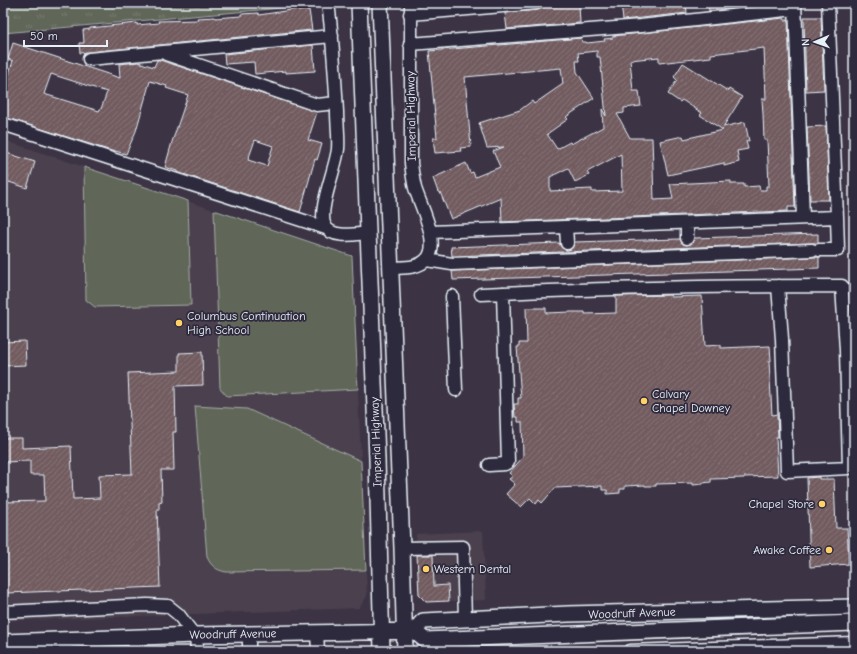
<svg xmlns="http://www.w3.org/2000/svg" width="857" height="654" viewBox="0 0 857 654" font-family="'Comic Neue',sans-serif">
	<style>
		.built { fill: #4c404d }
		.grass { fill: url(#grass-tufts); stroke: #a4aca8 }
		.pitch { fill: #616658; stroke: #a4aca8 }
		.building { fill: url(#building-hatch); stroke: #e8f1f8; fill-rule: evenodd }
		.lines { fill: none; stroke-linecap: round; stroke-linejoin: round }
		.minor-casing { stroke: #e8f1f8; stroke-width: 15 }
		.major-casing { stroke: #e8f1f8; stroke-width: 18 }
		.minor { stroke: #2f2a3d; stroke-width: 12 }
		.major { stroke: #2f2a3d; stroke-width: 15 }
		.poi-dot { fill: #ffd166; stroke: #2f2a3d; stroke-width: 1.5 }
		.labels { text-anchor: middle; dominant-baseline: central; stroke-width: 3.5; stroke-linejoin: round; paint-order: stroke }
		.street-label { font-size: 12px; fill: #e8f1f8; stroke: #2f2a3d }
		.poi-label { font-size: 12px; fill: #e8f1f8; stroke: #2f2a3d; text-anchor: start }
	</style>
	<defs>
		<pattern id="grass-tufts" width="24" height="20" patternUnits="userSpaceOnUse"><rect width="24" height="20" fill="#616658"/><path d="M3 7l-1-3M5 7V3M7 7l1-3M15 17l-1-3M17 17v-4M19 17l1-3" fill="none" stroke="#787c71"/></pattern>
		<pattern id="building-hatch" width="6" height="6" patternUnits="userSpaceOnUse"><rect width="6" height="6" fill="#725b61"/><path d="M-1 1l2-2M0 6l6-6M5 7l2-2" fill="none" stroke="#867378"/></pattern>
	</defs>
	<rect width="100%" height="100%" fill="#3c3444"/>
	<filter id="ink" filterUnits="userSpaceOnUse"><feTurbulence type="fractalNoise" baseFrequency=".025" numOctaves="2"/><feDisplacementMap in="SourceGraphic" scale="8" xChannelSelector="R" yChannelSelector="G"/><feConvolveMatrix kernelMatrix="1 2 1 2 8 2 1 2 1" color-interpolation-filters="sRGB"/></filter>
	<g filter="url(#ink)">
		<path class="built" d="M3,140L352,256L367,596L359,608L3,621Z
			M483,531L486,600L426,602L419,595L416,534Z"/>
		<path class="grass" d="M3,3H315V5L3,33Z"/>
		<path class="pitch" d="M84,167L188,201L191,305L95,307L86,300Z
			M214,210L352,256L358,389L227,396L220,388Z
			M195,406L247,409L361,461L366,570L226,572C216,570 211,566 207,557Z"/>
		<path class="building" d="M621,3H686L687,13L623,20Z
			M708,3H781L709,11Z
			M579,4L580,23L507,29L505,13L538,10L543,7Z
			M298,9V11L309,10L312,30L88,52L80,53L79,43H84L83,30L90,29V28L137,23V25L159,23L158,21L198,20L197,18L215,17V18L241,16V14L258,13L259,15Z
			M804,17H821L824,90L806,91Z
			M784,18L785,20H788L795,207H788V211L502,222L501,198L451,219L440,192H438L433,178L466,163L470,173L473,172L475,177L500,167L493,151L504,147L487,148L479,123L520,110L532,101L534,104L563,84L561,68L465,77L471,147L460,148L461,151L435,153L433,138H437L429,51L581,38L582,42H586L587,43L605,41L604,39L613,38V36ZM764,48L766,99H762L763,114L764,140H767L769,186H766V190H760L759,186L744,187V184H731V181L670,184L673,199L654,200L652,138H630L617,114L624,113V108L641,106L639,91H633L630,60L659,57V63L711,57V54ZM597,51V57H600L606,116L602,109L603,127L571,144L570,142L557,149L547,134L568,119L566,117L594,98L577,72L576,61H579L578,53ZM621,154L622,191L592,192V189L550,191V177L568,168L575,182L589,175L587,172Z
			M13,43L120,78L119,64L138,62L154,67L157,60H160L317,112L308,140L322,144L317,160L315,159L300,212L177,172V171L165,167L172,142L188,95L166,88L167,86L150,81L136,131L126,154L115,151V152L3,117V92L13,61L8,59ZM51,74L107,92L101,109H100L99,111L44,94ZM255,140L273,146L267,166L248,160Z
			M313,45L315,71L286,73V71L255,74L254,62L225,64L224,54Z
			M683,63L728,91L729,89L742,97L723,127L745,122L749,141H746L748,149L737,151L739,162L724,166V163L668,175L660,141L683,136L684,139L723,130L700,115L702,113L682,100L680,102L668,94L677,80L674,77Z
			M826,126L829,200H810L807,127Z
			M3,152L35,162L27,188L3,180Z
			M818,234V243H812L452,256L451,247L559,243L561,247L567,250L571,249L574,242L680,239L683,244L687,245L693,242L694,238Z
			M812,257H819V268L453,280L452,271Z
			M671,295V297L702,296L705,346L721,345V348L770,346L771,361H769L772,415L777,414L778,437H776L778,476L744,477V478L711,479V482L703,483V484L693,485V483L656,484V486H645V485L625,486V489H620V493L607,494V490H602V486L555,488L542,503L539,500L536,504L530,498L521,507L506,494L515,484L509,479L513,476L509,473L523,457L522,422H518V417H515L514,404H518V398H521L517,347H519V343H527L526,308H546V313L571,312H585V314L616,313V296Z
			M25,341L26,365L3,366V342Z
			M202,352L203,385L175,386L176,432H173L174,470H161L162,502L159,503V510H157L160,587L6,593L3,502L45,501L44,475H30V461L3,462V438H22V448L71,446L73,499L100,498L99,475L132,474L128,373L179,371V353Z
			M819,477V479H834L836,528H847L849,564L810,567L807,478Z
			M417,555H433L434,586L448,585L449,601L426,602L419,595Z"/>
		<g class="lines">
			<g class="minor-casing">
				<path id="minor" d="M328,3C333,39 335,76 337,112C337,124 339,137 338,149C336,168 317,211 325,226C332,239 356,234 368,233
					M795,3L803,218
					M410,14L537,3
					M410,44L641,26L795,9
					M166,54L317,105L336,103
					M89,59L332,36
					M3,124L326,228
					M687,223V238
					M566,227L567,243
					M430,232L837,217L828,3
					M819,250H838L837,217
					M427,260L452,264L812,250
					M391,268C402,267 417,269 426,260C442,245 420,205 415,188C413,180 412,171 411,163V3
					M481,294C601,288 721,286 842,286L846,350L849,468L787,471L782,339L778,286
					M452,296L456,390
					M489,465L505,464L508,462L503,293
					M402,548L463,547L465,619
					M3,612L147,605L168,606L178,614L194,635
					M317,633L318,651
					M249,634V651
					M196,635L197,651
					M134,637L135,651
					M65,639L66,651
					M630,651L854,643"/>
			</g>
			<g class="major-casing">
				<path id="major" d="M359,3L377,459L382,651
					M380,3L402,548L405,651
					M414,631L425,640L854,623
					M3,642L196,635L414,631L423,621L568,614L854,607"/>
			</g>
			<use href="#minor" class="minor"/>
			<use href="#major" class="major"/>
		</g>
	</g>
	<g class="poi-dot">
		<circle cx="179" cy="323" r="4"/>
		<circle cx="644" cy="401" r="4"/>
		<circle cx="822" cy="504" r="4"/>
		<circle cx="829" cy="550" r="4"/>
		<circle cx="426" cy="569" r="4"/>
	</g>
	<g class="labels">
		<g class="street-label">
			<text transform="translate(411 116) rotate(-91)">Imperial Highway</text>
			<text transform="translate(376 442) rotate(-92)">Imperial Highway</text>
			<text transform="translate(632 613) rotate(-2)">Woodruff Avenue</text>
			<text transform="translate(233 634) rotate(-1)">Woodruff Avenue</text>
		</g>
		<g class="poi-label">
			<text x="187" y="316">Columbus Continuation<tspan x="187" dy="14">High School</tspan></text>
			<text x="652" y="394">Calvary<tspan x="652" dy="14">Chapel Downey</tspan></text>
			<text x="814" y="504" text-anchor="end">Chapel Store</text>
			<text x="821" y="550" text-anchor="end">Awake Coffee</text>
			<text x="434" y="569">Western Dental</text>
		</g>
	</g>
	<rect width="857" height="654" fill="none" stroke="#2f2a3d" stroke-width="16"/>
	<rect x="8" y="8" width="841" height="638" fill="none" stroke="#e8f1f8" stroke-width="1.5" filter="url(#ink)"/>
	<g transform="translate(815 42) rotate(268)" stroke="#2f2a3d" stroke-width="3" paint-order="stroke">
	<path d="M0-3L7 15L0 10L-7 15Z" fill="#e8f1f8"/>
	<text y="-6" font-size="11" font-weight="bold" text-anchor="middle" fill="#e8f1f8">N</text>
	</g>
	<path d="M24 40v6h83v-6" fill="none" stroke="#e8f1f8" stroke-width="2"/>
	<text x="30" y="40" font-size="12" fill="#e8f1f8" stroke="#2f2a3d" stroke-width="3" paint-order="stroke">50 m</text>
</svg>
